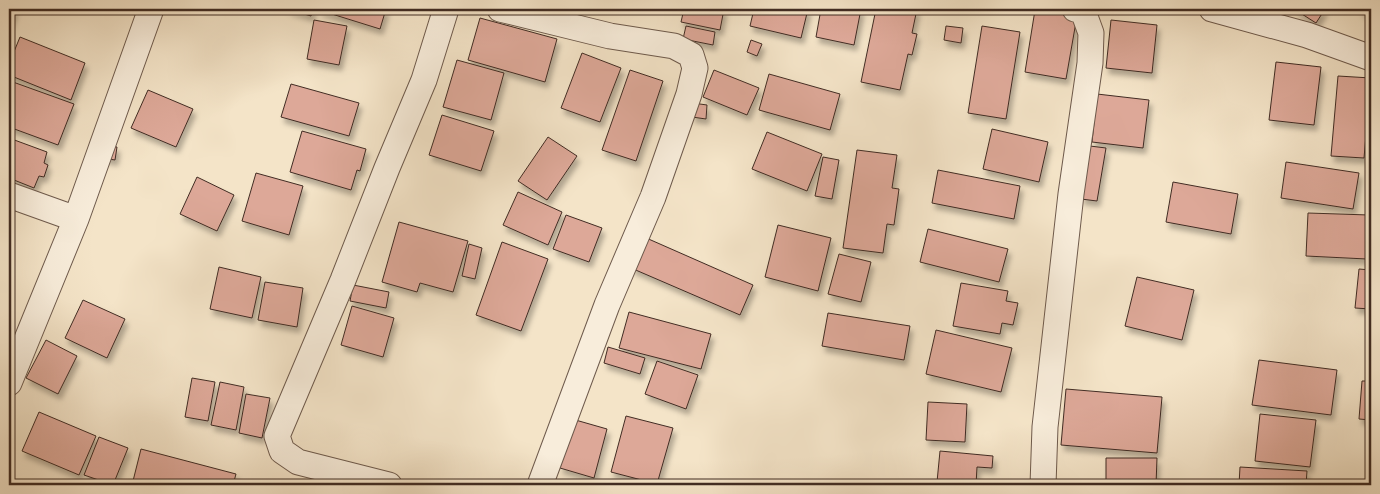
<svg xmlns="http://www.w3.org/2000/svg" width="1380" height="494" viewBox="0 0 1380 494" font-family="'Sorts Mill Goudy',serif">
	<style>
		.building { fill: #dda898; stroke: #412c23; filter: url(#shadow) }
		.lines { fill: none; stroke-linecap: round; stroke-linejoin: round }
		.minor-casing { stroke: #6e5a4c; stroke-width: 27 }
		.minor { stroke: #f8eddb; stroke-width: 25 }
	</style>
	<defs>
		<filter id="shadow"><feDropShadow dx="3" dy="5.5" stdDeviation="2.5" flood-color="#0004"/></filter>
	</defs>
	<rect width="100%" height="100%" fill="#f4e4c8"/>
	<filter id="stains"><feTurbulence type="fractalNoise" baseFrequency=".004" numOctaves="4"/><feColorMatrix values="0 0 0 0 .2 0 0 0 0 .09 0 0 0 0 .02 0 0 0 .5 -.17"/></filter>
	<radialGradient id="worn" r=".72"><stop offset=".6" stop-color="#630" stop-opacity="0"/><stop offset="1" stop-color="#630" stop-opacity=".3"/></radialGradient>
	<path class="building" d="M9,9H15L9,25Z
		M287,9H313L311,16Z
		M319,9H386L380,29L319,10Z
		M684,9H724L720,30L681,22Z
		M754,9H808L801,38L750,26Z
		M821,9H861L854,45L816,37Z
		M876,9H917L912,33L917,34L912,55L908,54L900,90L861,82Z
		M1294,9H1325L1316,23Z
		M1358,9H1371V10L1368,15Z
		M1035,10L1077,16L1066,79L1025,72Z
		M480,18L557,39L545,82L468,60Z
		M314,20L347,26L339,65L307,59Z
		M1111,20L1157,25L1152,73L1106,68Z
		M686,26L715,32L713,45L683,39Z
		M946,26L963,28L961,43L944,40Z
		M982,26L1020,32L1006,119L968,113Z
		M20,37L85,63L71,100L9,75V64Z
		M751,40L762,44L757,56L747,52Z
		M582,53L621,68L600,122L561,108Z
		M457,60L504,73L491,120L443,107Z
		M1276,62L1321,67L1314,125L1269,120Z
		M630,70L663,81L636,161L602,150Z
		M714,70L759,88L747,115L703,97Z
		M769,74L840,94L830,130L759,110Z
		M1338,76L1371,78L1364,158L1331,156Z
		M13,82L74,104L58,145L9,127V94Z
		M291,84L359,103L349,136L281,117Z
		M148,90L193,109L176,147L131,128Z
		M1097,94L1149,100L1143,148L1092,142Z
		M693,103L707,105L706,119L692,117Z
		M442,115L494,131L481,171L429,155Z
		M992,129L1048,142L1039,182L983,169Z
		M302,131L366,149L360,171L357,170L351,190L290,172Z
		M767,132L822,154L807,191L752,169Z
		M548,137L577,156L547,200L518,181Z
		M9,138L47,152L44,163L48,165L44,177L39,176L34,188L9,178Z
		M105,145L117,147L115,160L103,158Z
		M1090,146L1106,148L1097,201L1081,199Z
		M857,150L897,155L892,188L899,189L894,225L887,224L883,253L843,248Z
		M823,157L839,160L832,199L815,196Z
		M1286,162L1359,173L1353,209L1281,198Z
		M938,170L1020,186L1014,219L932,203Z
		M256,173L303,186L289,235L242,221Z
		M197,177L234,195L217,231L180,214Z
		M1173,182L1238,194L1231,234L1166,222Z
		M518,192L562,212L548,245L503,225Z
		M1308,213L1369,215L1367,259L1306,256Z
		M566,215L602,228L589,262L553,249Z
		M399,222L468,241L453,292L420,283L417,292L382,282Z
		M778,225L831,238L818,291L765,277Z
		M928,229L1008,249L999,282L920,262Z
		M644,237L753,285L740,315L631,268Z
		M502,242L548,259L521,331L476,315Z
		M469,244L482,248L475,279L462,276Z
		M839,254L871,262L861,302L828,294Z
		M219,267L261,277L252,318L210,309Z
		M1359,269L1371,270V309L1355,308Z
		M1137,277L1194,290L1182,340L1125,326Z
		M265,282L303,288L297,327L258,320Z
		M961,283L1008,291L1006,301L1018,303L1013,325L1002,323L1000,334L953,326Z
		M353,285L389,292L386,308L350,301Z
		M83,300L125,319L107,358L65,338Z
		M352,306L394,318L383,357L341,345Z
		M629,312L711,334L701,369L619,348Z
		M828,313L910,326L904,360L822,346Z
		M936,330L1012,348L1001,392L926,374Z
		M46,340L77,356L58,394L26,378Z
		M608,347L645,358L640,374L604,363Z
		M1259,360L1337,370L1331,415L1252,405Z
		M657,361L698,375L686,409L645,394Z
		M192,378L215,382L208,421L185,417Z
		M1362,381H1371V420L1359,419Z
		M220,382L244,387L236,430L211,425Z
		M1066,389L1162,397L1157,453L1061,445Z
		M246,394L270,398L262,438L239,433Z
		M928,402L967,404L965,442L926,440Z
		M39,412L96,436L79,475L22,451Z
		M1260,414L1316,420L1310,467L1255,461Z
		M626,416L673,428L657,484L611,472Z
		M572,419L607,429L594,478L560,468Z
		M99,437L128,448L113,485L84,475Z
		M141,449L236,474L233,485H132Z
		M940,451L993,456L992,468L977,467L976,485L937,482Z
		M1106,458H1157L1156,485H1106Z
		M1240,467L1307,471L1306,485H1239Z
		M1371,482V485H1339V483Z"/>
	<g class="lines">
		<g class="minor-casing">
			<path id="minor" d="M500,9L610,36L674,46L691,55L695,68L689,94L653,197L607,305L540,485
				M1212,9L1307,35L1371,58
				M9,195L76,219
				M9,383L76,219L151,9
				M389,485L298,462L282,451L277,436L343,280L387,168L424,80L446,9
				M1043,485L1045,427L1071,194L1090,63L1091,33L1083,11L1075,9"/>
		</g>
		<use href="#minor" class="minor"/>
	</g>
	<rect width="1380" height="494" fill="none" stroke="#f4e4c8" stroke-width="30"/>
	<rect x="10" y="10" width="1360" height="474" fill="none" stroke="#412c23" stroke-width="2.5"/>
	<rect x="15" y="15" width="1350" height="464" fill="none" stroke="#412c23"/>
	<rect width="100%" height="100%" filter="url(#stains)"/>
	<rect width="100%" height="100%" fill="url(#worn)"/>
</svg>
